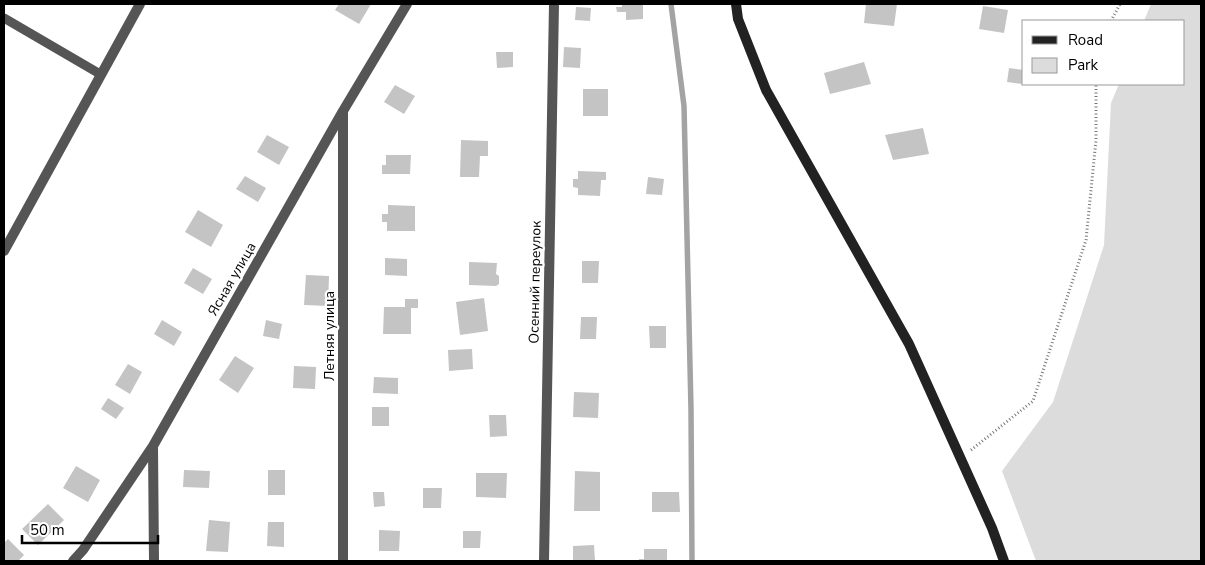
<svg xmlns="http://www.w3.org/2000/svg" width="1205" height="565" viewBox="0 0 1205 565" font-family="'Nunito Sans',sans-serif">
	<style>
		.green { fill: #dcdcdc }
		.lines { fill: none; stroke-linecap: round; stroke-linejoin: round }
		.stream { stroke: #a3a3a3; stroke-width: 5.5 }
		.building { fill: #c4c4c4 }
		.path { stroke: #777; stroke-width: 3; stroke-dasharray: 1 2.5; stroke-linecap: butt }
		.lane { stroke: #555; stroke-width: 9 }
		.street { stroke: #555; stroke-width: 10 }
		.secondary { stroke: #222; stroke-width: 10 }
		.labels { text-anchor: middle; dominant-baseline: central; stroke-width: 4.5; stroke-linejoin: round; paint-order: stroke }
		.street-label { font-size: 14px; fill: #000; stroke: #fff }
	</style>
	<rect width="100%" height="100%" fill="#fff"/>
	<path class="green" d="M1151,4H1201V561H1036L1002,471L1053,402L1104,245L1111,103L1119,84H1184V21H1144Z"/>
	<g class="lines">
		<path class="stream" d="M671,4L684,106L691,409L692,561"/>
	</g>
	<path class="building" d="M339,4H371L359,24L335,10Z
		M622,4H643V19L626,20V12H617L616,7H622Z
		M866,4H897L894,26L864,23Z
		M983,6L1008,10L1004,33L979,29Z
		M576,7L591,8L590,21L575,20Z
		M564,47L581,48L580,68L563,67Z
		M496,52H513V67L497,68Z
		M864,62L871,84L830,94L824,73Z
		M1009,68L1024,70L1023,84L1007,82Z
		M395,85L415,96L404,114L384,102Z
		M583,89H608V116H583Z
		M923,128L929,154L893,160L885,135Z
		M267,135L289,147L279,165L257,152Z
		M461,140L488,141V156H480L479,177H460Z
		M386,155H411L410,174H382V165H386Z
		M578,171L606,172V180H601L600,196L578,195V188L573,187V179H578Z
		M245,176L266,188L258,202L236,189Z
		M648,177L664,179L662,195L646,194Z
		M388,205L415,206V231H387V222H382V214H388Z
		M198,210L223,225L211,247L185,232Z
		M385,258L407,259V276L385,275Z
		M582,261H599L598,283H582Z
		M469,262L497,263L496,274L499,276V284L496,286L469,285Z
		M193,268L212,279L203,294L184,283Z
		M306,275L329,276L328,306L304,305Z
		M484,298L488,331L460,335L456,302Z
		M405,299H418V308H411V334H383L384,307H405Z
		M581,317H597L596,339H580Z
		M162,320L182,332L174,346L154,334Z
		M266,320L282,324L279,339L263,336Z
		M649,326H666V348H650Z
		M472,349L473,369L449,371L448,350Z
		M235,356L254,368L238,393L219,380Z
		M128,364L142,372L130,394L115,385Z
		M294,366L316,367L315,389L293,388Z
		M374,377L398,378V394L373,393Z
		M574,392L599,393L598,418L573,417Z
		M108,398L124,408L116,419L101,409Z
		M372,407H389V426H372Z
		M489,415H506L507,436L490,437Z
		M76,466L100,480L88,502L63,488Z
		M184,470L210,471L209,488L183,487Z
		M268,470H285V495H268Z
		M575,471L600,472V511H574Z
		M476,473H507L506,498L476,497Z
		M423,488H442L441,508H423Z
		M373,492H384L385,506L374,507Z
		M652,492H679L680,512H652Z
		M48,504L64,520L38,545L22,529Z
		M209,520L230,522L228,552L206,551Z
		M268,522H284V547L267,546Z
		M379,530L400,531L399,551H379Z
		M463,531H481L480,548H463Z
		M8,539L24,555L18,561H4V543Z
		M594,545L595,561H573V546Z
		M644,549H667V561H639V559H644Z"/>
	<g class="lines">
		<path class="path" d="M1111,21L1120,4
			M971,450L1033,401L1086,240L1096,140V84"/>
		<path class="lane" d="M4,18L100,74"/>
		<path class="street" d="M4,251L140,4
			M153,446L154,561
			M73,561L83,550L153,446L343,111L407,4
			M343,561V112
			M544,561L554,4"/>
		<path class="secondary" d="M736,4L738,19L766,90L909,344L992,528L1004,561"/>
	</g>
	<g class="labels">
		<g class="street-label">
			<text transform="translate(232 279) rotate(-60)">Ясная улица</text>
			<text transform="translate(535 282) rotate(-89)">Осенний переулок</text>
			<text transform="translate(329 336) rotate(-90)">Летняя улица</text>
		</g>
	</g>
	<rect width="1205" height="565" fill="none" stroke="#000000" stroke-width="10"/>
	<rect x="1022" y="20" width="162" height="65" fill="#ffffff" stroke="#999999"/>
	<rect x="1032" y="36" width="25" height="8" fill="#222222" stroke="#999999"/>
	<text x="1068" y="45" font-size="15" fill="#000000">Road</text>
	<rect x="1032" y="58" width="25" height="15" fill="#dcdcdc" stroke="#999999"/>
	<text x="1068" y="70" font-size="15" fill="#000000">Park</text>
	<path d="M22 535v8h136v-8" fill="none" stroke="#000000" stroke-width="2.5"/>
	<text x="30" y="535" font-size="15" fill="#000000" stroke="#ffffff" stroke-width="4" paint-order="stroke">50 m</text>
</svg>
